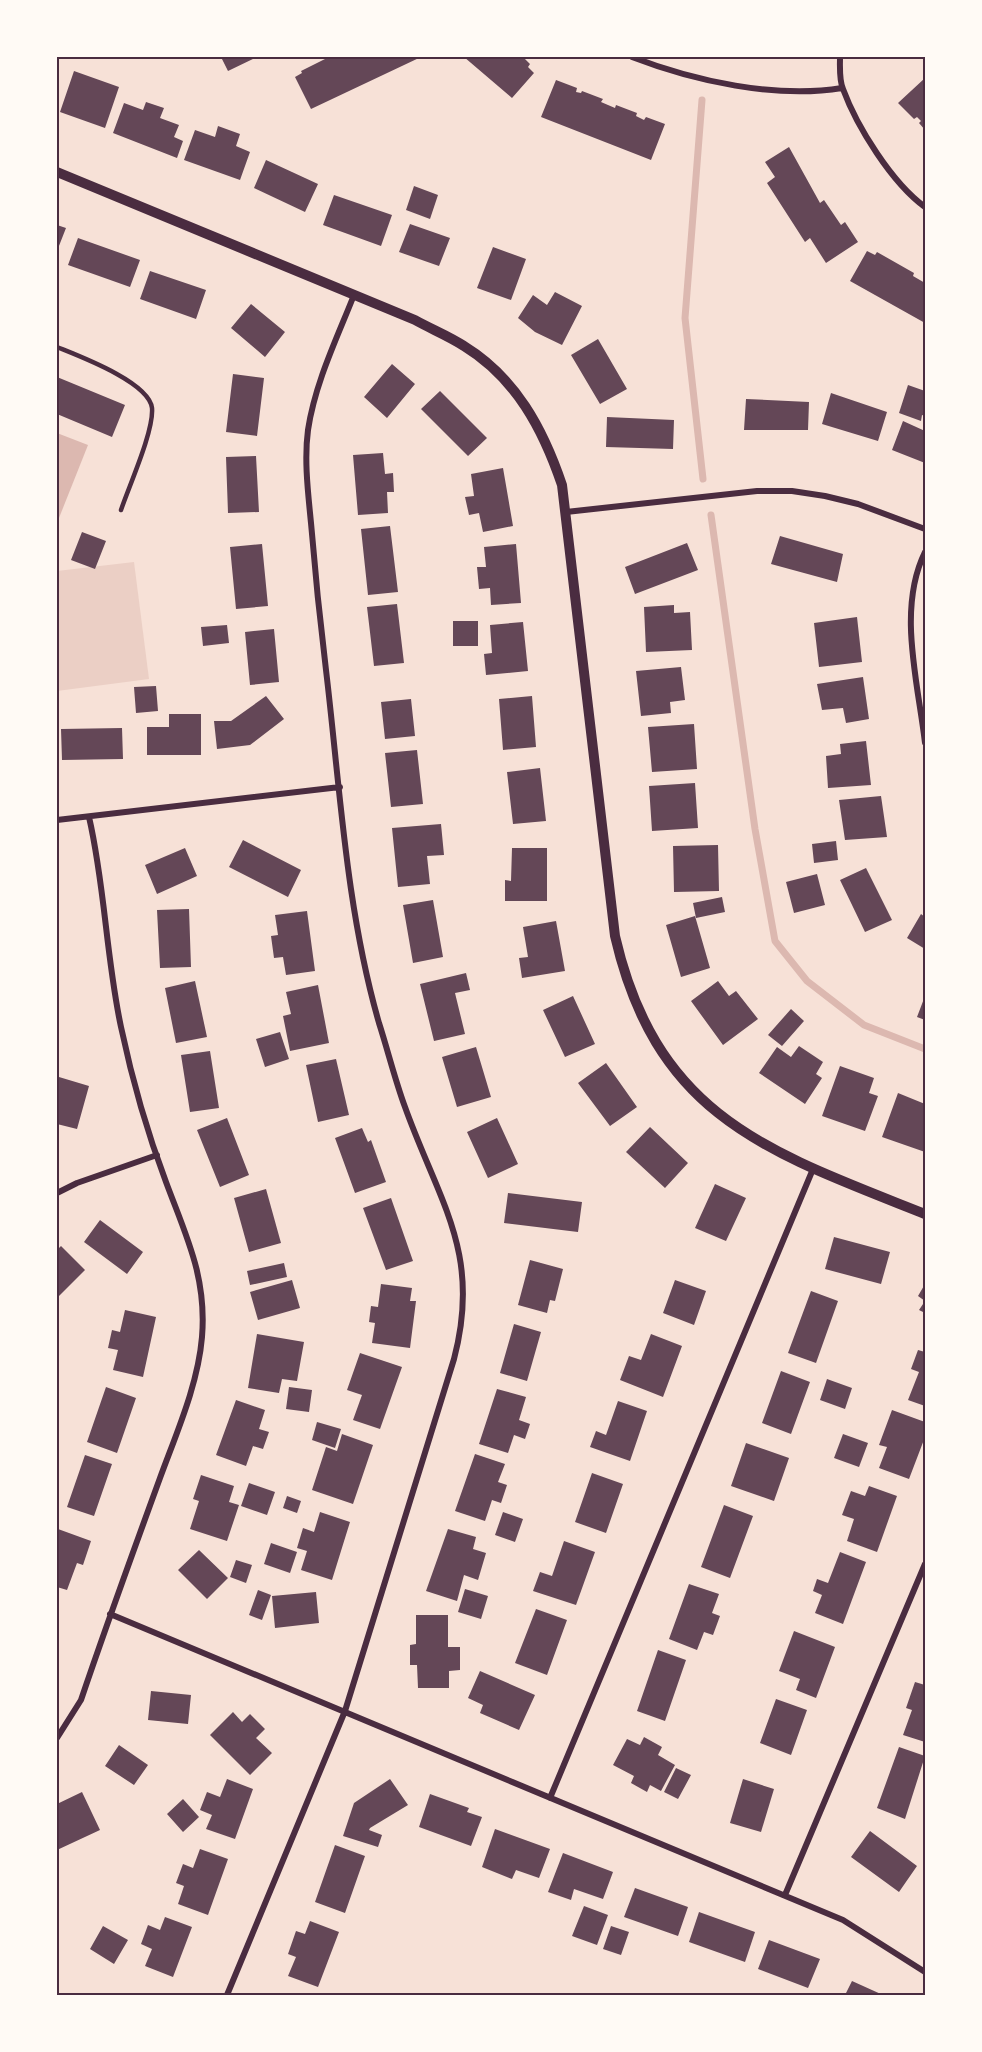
<svg xmlns="http://www.w3.org/2000/svg" width="982" height="2052" viewBox="0 0 982 2052" font-family="'Sofia Sans Condensed',sans-serif">
	<style>
		.green { fill: #ebcfc5 }
		.water { fill: #dcb8b0 }
		.lines { fill: none; stroke-linecap: round; stroke-linejoin: round }
		.stream { stroke: #dcb8b0; stroke-width: 7 }
		.building { fill: #644757 }
		.service { stroke: #4a2c40; stroke-width: 4.5 }
		.minor { stroke: #4a2c40; stroke-width: 6 }
		.tertiary { stroke: #4a2c40; stroke-width: 10 }
		.neatline { fill: none; stroke: #4a2c40; stroke-width: 2 }
	</style>
	<rect width="100%" height="100%" fill="#f7e1d7"/>
	<path class="green" d="M134,562L149,679L57,691V571Z"/>
	<path class="water" d="M57,433L88,445L57,523Z"/>
	<g class="lines">
		<path class="stream" d="M702,100L685,318L703,479
			M711,515L755,829L775,941L807,981L864,1025L925,1049"/>
	</g>
	<path class="building" d="M221,57H257L228,71Z
		M329,57H421L311,109L295,77L302,73L301,71Z
		M464,57H523L530,64L528,67L534,73L512,98Z
		M74,71L119,87L105,128L60,112Z
		M925,78V130L919,123L921,121L917,117L914,119L898,103Z
		M556,80L577,88L576,92L581,93L582,91L603,99L601,102L615,108L616,105L637,113L636,116L644,120L646,117L665,124L651,160L541,117Z
		M146,102L164,108L160,118L179,125L174,137L183,141L177,158L113,133L124,103L143,110Z
		M218,126L240,134L236,146L250,152L240,180L184,160L195,130L215,137Z
		M789,147L820,203L824,200L841,225L845,222L858,242L826,263L810,238L805,242L767,183L775,177L765,162Z
		M266,160L318,184L305,212L254,188Z
		M414,186L438,195L430,219L406,210Z
		M334,195L392,215L381,246L323,225Z
		M410,224L450,238L439,266L399,252Z
		M57,225L66,228L57,251Z
		M78,238L140,260L130,287L68,265Z
		M493,247L526,259L511,300L477,288Z
		M867,251L875,255L877,252L914,273L913,276L925,283V323L850,281Z
		M150,271L206,290L196,319L140,299Z
		M555,292L582,306L562,345L535,332L518,318L533,295L547,305Z
		M251,304L285,332L265,357L231,328Z
		M598,339L627,389L600,404L571,355Z
		M392,364L415,384L387,418L364,397Z
		M233,374L264,378L257,436L226,432Z
		M57,377L125,405L112,437L57,414Z
		M908,385L925,391V416L922,415L921,421L899,413Z
		M440,391L487,438L468,456L421,409Z
		M831,393L887,412L878,441L822,424Z
		M746,399L809,402L808,430H744Z
		M607,417L674,420L673,449L606,447Z
		M903,421L925,431V463L892,450Z
		M383,453L385,474L393,473L394,492H387L388,513L358,515L353,455Z
		M256,456L259,512L228,513L226,457Z
		M503,468L513,526L483,532L479,513L469,515L465,497L474,496L471,474Z
		M390,526L398,592L368,595L361,529Z
		M82,532L106,541L95,569L71,560Z
		M780,536L843,554L837,582L771,564Z
		M687,543L698,570L635,594L625,567Z
		M262,544L268,606L236,609L230,547Z
		M516,544L521,603L491,605L490,588L479,589L477,567H486L484,547Z
		M397,604L404,663L374,666L367,607Z
		M674,605V613L690,612L692,650L646,652L644,607Z
		M857,617L862,662L819,667L814,623Z
		M453,621H478V646H453Z
		M523,622L528,671L486,675L484,654L492,653L490,625Z
		M227,625L229,643L203,646L201,627Z
		M274,629L279,682L250,685L245,632Z
		M681,667L685,700L670,702L671,713L641,716L636,671Z
		M863,677L869,719L846,723L843,708L822,710L817,684Z
		M156,686L158,711L136,713L134,687Z
		M266,696L284,719L250,745L217,749L214,721H231Z
		M532,696L536,747L503,750L499,699Z
		M411,699L415,736L385,739L381,702Z
		M169,714H201V755H147V727H169Z
		M694,724L697,769L652,772L648,727Z
		M122,728L123,759L62,760L61,729Z
		M866,741L871,785L828,788L826,756L841,754L840,744Z
		M417,750L423,804L391,807L385,753Z
		M540,768L546,821L513,824L507,772Z
		M695,783L698,828L652,831L649,786Z
		M881,796L887,837L845,840L839,800Z
		M441,824L444,855L427,856L430,884L398,887L392,828Z
		M243,840L301,870L288,897L229,867Z
		M836,841L838,860L814,863L812,844Z
		M718,845L719,891L674,892L673,846Z
		M185,848L197,876L157,894L145,865Z
		M512,848H547V901H505V880L511,881Z
		M866,868L892,920L865,932L840,880Z
		M817,874L825,905L794,913L786,882Z
		M722,897L725,912L696,918L693,903Z
		M433,900L443,957L413,963L403,905Z
		M189,909L191,967L160,968L157,910Z
		M307,911L315,971L286,975L283,957L274,958L271,936L278,935L275,915Z
		M921,914L925,917V949L907,938Z
		M695,916L710,968L681,977L666,925Z
		M556,921L565,971L522,978L519,958L528,957L523,927Z
		M466,973L470,990L455,993L465,1034L434,1041L420,984Z
		M195,981L207,1037L176,1043L165,988Z
		M718,981L729,996L736,991L758,1019L723,1045L691,1001Z
		M318,985L329,1043L290,1051L283,1016L291,1014L286,992Z
		M573,996L595,1044L565,1057L543,1010Z
		M925,996V1020L917,1017Z
		M791,1009L804,1021L782,1046L768,1035Z
		M280,1032L289,1059L265,1067L256,1039Z
		M799,1046L823,1062L816,1074L822,1078L805,1104L759,1073L777,1047L791,1057Z
		M476,1047L491,1097L457,1107L442,1057Z
		M210,1051L219,1108L190,1112L181,1055Z
		M336,1059L349,1115L318,1122L306,1065Z
		M606,1063L637,1107L610,1126L578,1083Z
		M840,1066L874,1078L869,1093L878,1096L865,1131L822,1116Z
		M59,1077L89,1086L77,1129L57,1124Z
		M898,1093L925,1104V1152L882,1137Z
		M227,1118L249,1175L220,1187L197,1130Z
		M497,1118L518,1164L488,1178L467,1132Z
		M650,1127L688,1163L665,1188L626,1152Z
		M362,1128L368,1142L371,1140L386,1182L355,1193L335,1138Z
		M715,1184L746,1198L726,1241L695,1228Z
		M266,1189L281,1243L249,1252L234,1198Z
		M508,1193L582,1202L578,1232L504,1223Z
		M391,1198L413,1261L386,1270L363,1208Z
		M100,1220L143,1252L127,1274L84,1242Z
		M834,1237L890,1252L881,1284L825,1269Z
		M61,1246L85,1270L57,1298V1250Z
		M530,1260L563,1269L555,1301L550,1300L547,1313L518,1305Z
		M284,1263L287,1277L250,1285L247,1271Z
		M292,1280L300,1308L258,1320L250,1292Z
		M675,1280L706,1291L694,1325L663,1313Z
		M381,1284L412,1288L410,1301H416L410,1348L372,1343L375,1323L369,1322L371,1306L378,1307Z
		M925,1284V1313L919,1310L925,1301L918,1296Z
		M811,1291L838,1301L816,1363L788,1353Z
		M125,1310L156,1317L143,1377L113,1370L118,1350L108,1348L112,1330L120,1332Z
		M514,1324L541,1332L527,1381L500,1373Z
		M257,1334L304,1342L297,1381L282,1379L279,1393L248,1388Z
		M651,1334L682,1346L663,1397L620,1380L629,1356L641,1360Z
		M918,1350L925,1352V1406L908,1400L919,1372L911,1369Z
		M360,1353L402,1367L380,1429L353,1420L362,1395L347,1390Z
		M781,1371L810,1382L791,1434L762,1423Z
		M827,1379L852,1388L845,1409L820,1400Z
		M106,1387L136,1398L117,1453L87,1442Z
		M289,1387L312,1390L309,1412L286,1409Z
		M497,1389L526,1397L519,1420L530,1424L525,1439L514,1435L508,1453L479,1444Z
		M236,1400L265,1410L259,1429L269,1432L263,1449L253,1446L246,1466L216,1455Z
		M618,1401L647,1411L630,1461L590,1447L596,1431L606,1435Z
		M892,1410L925,1422V1437L909,1479L879,1468L887,1447L879,1445Z
		M317,1422L341,1429L335,1448L312,1440Z
		M342,1434L373,1445L353,1504L312,1490L326,1447L337,1451Z
		M843,1434L868,1443L859,1467L834,1458Z
		M746,1443L789,1458L774,1501L731,1486Z
		M475,1454L505,1464L498,1482L507,1485L501,1503L492,1500L485,1521L455,1511Z
		M85,1455L112,1464L94,1516L67,1507Z
		M592,1473L623,1484L606,1533L575,1522Z
		M201,1475L234,1486L229,1502L239,1505L227,1541L190,1529L199,1501L193,1499Z
		M249,1483L275,1492L267,1515L241,1506Z
		M869,1486L897,1496L877,1552L847,1541L854,1519L842,1515L851,1491L865,1496Z
		M287,1496L301,1501L297,1513L283,1508Z
		M724,1505L753,1516L730,1578L701,1567Z
		M320,1512L350,1522L332,1580L301,1570L307,1551L297,1548L303,1528L314,1532Z
		M503,1512L523,1519L515,1542L495,1535Z
		M58,1529L91,1541L83,1565L77,1563L67,1590L57,1587Z
		M448,1529L476,1537L473,1549L486,1553L478,1580L464,1575L457,1601L426,1591Z
		M564,1541L595,1552L576,1605L533,1591L540,1572L552,1576Z
		M271,1543L297,1552L290,1573L264,1564Z
		M199,1550L228,1578L207,1599L178,1570Z
		M840,1552L866,1562L843,1624L815,1613L822,1595L813,1591L817,1579L828,1583Z
		M236,1560L252,1565L246,1583L230,1577Z
		M689,1584L719,1594L712,1613L720,1616L713,1635L704,1632L697,1650L669,1639Z
		M465,1589L488,1596L481,1619L458,1612Z
		M258,1590L271,1595L262,1620L249,1615Z
		M316,1592L319,1623L275,1628L272,1596Z
		M536,1609L567,1620L547,1675L515,1663Z
		M416,1615H448V1647H460V1670L449,1671V1688H418L417,1665H410V1645L416,1644Z
		M794,1631L835,1647L816,1698L796,1690L800,1679L779,1671Z
		M658,1650L686,1660L665,1721L637,1711Z
		M480,1671L535,1695L519,1730L480,1713L483,1705L468,1698Z
		M915,1682L925,1685V1742L903,1735L912,1710L906,1708Z
		M151,1691L191,1695L188,1724L148,1720Z
		M776,1699L807,1710L791,1755L760,1743Z
		M233,1712L242,1722L250,1714L265,1729L256,1738L272,1753L250,1775L210,1735Z
		M644,1737L662,1747L658,1755L675,1765L661,1791L650,1785L647,1792L631,1783L634,1776L613,1765L627,1739L640,1745Z
		M119,1745L148,1765L134,1785L105,1766Z
		M899,1747L925,1756L905,1819L877,1808Z
		M676,1768L691,1775L678,1799L664,1792Z
		M227,1779L253,1789L235,1839L206,1829L212,1815L200,1810L207,1792L220,1797Z
		M390,1779L408,1805L370,1828L369,1830L382,1835L378,1847L343,1836L354,1803Z
		M743,1779L774,1789L761,1832L730,1823Z
		M82,1792L100,1830L57,1850V1804Z
		M430,1794L469,1808L467,1812L482,1817L471,1846L419,1827Z
		M183,1799L199,1817L183,1832L167,1814Z
		M495,1829L550,1849L539,1878L516,1870L512,1879L482,1867Z
		M870,1831L917,1866L899,1892L851,1857Z
		M335,1845L365,1856L345,1913L315,1902Z
		M200,1849L228,1859L208,1915L178,1904L184,1886L176,1883L183,1864L193,1868Z
		M563,1853L613,1872L603,1899L574,1889L571,1900L548,1892Z
		M635,1888L688,1907L678,1936L624,1917Z
		M584,1906L608,1915L597,1945L572,1936Z
		M699,1912L755,1932L745,1962L689,1942Z
		M165,1917L192,1927L173,1977L145,1966L152,1949L141,1944L148,1925L160,1930Z
		M310,1921L339,1932L318,1987L288,1976L296,1957L288,1954L296,1931L305,1934Z
		M103,1926L128,1940L114,1964L90,1949Z
		M611,1926L629,1932L621,1955L603,1949Z
		M769,1940L820,1959L808,1988L758,1969Z
		M852,1981L883,1995H845Z"/>
	<g class="lines">
		<path class="service" d="M57,347C79,356 149,382 152,408C154,431 129,486 121,510"/>
		<path class="minor" d="M632,57C694,81 776,99 842,88
			M840,57C840,67 839,80 843,89C857,127 892,183 925,207
			M566,512L757,491H792L825,496L858,504L925,529
			M925,552C897,609 918,682 925,743
			M57,820L340,787
			M57,1193L77,1183L157,1155
			M110,1614L843,1920L925,1972
			M57,1738L81,1700C106,1626 133,1552 160,1478C176,1434 198,1385 202,1337C207,1277 186,1236 166,1182C147,1132 132,1079 121,1027C106,957 105,886 89,817
			M550,1798L813,1169
			M785,1895L925,1564
			M227,1995L345,1711L454,1359C482,1253 439,1202 405,1107C395,1080 388,1051 379,1023C346,909 340,787 326,670C320,621 315,572 311,523C308,492 304,460 308,430C315,383 337,338 354,295"/>
		<path class="tertiary" d="M57,172L415,320C431,329 449,336 464,346C516,378 543,429 562,485L615,936C657,1118 769,1152 925,1214"/>
	</g>
	<rect width="982" height="2052" fill="none" stroke="#fffaf5" stroke-width="117"/>
	<rect x="58" y="58" width="866" height="1936" class="neatline"/>
</svg>
